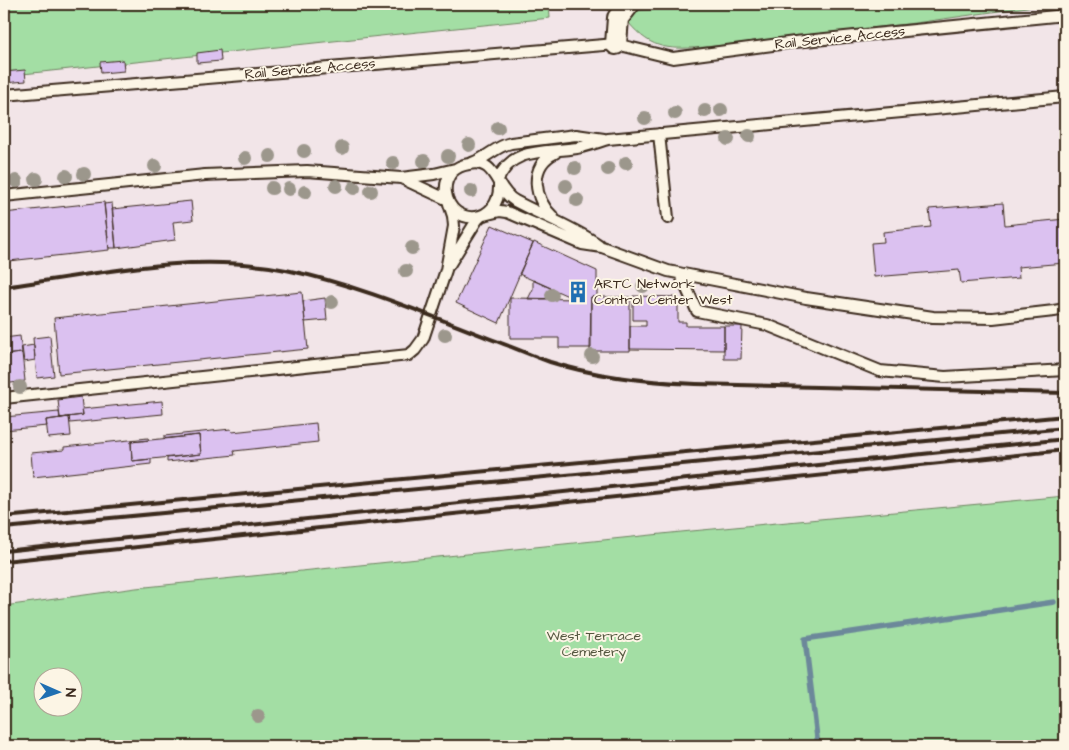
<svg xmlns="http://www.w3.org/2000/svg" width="1069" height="750" viewBox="0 0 1069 750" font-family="'Architects Daughter',sans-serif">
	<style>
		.green { fill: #a3dea4; stroke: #6f8461; fill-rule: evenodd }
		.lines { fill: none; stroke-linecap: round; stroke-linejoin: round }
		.stream { stroke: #6c889a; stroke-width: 5.5 }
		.building { fill: #dbc1f0; stroke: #3b2a1e }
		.service-casing { stroke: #3b2a1e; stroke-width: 14 }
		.minor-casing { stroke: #3b2a1e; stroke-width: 24 }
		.service { stroke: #fcf5e5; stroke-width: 10 }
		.minor { stroke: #fcf5e5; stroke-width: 20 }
		.rail { stroke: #3b2a1e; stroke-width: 4 }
		.tree { fill: #9c978c }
		.labels { text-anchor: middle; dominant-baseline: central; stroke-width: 4; stroke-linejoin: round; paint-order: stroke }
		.street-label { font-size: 14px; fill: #3b2a1e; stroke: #fcf5e5 }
		.poi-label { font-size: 14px; fill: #3b2a1e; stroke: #fcf5e5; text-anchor: start }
		.park-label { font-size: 14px; fill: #555740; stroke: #fcf5e5 }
	</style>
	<rect width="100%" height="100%" fill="#f2e5e8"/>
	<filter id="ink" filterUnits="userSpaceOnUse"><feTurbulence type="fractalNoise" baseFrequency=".02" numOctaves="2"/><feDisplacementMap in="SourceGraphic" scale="10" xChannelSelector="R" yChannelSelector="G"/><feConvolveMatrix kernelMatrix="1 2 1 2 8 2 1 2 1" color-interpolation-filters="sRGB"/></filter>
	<g filter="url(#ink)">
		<path class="green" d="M4,4H549L550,18L4,76Z
			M737,4H1048L915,23L707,47C671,49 653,52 628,22L633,11Z
			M1065,496V746H4V606L136,588L681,532ZM42,678H72V708H42Z"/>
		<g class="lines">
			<path class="stream" d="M818,746L805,639L1054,602"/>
		</g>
		<path class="building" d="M220,50L221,61L197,63V53Z
			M123,60L124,71L101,73L100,62Z
			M25,70L26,81L4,83V72Z
			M191,201L193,220L173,222L175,240L116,248L112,209Z
			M104,202L109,250L9,261L4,213Z
			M112,203L116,248H109L104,204Z
			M1003,203L1005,225L1065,219V263L1018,267L1019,278L961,283L959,270L874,277L871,243L884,242L883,232L931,227L929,209Z
			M4,215L9,259H4Z
			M492,225L533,243L499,323L456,303Z
			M534,242L597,271V297H591V348H559V338H510V298L579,299V296H568L519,274Z
			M533,280L551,288L547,293V299H528L533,289Z
			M302,292L308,349L59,374L54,318Z
			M633,296L678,297V322H686V326H724V350L630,349V326H646V320H633Z
			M591,297H630V351H590Z
			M325,298L327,320L305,322L303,301Z
			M724,326H742L741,359H724Z
			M20,336L22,353L4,355V338Z
			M50,336L54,376L37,378L33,338Z
			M34,345L35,360L24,362L22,347Z
			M22,353L25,381L4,384V355Z
			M81,397L83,415L60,418L58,400Z
			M162,401L163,414L70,423L69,417L46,420L47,426L4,430V417L59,412L60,418L83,415L82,409Z
			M69,417L71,436L48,438L46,420Z
			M316,423L318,442L234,451L235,455L167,462V458L201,454L199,435L164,439V436L231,429L232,432Z
			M199,435L201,454L132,461L131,442Z
			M148,438L149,440L131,442L132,461L151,459V464L33,477L31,453L64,450V447Z"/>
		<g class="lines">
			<g class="service-casing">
				<path id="service" d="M4,95L616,44L673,58L795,42L1065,15
					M659,134L668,218
					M472,163C487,158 496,146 511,143L576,135L604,139
					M401,178L448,200
					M498,180C512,146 546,153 577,148C587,146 598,142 608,139L1065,97
					M499,184C501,225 451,228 446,193C445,186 447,178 452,172C457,167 462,165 469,164C497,158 495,190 515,201C543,216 573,227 599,245
					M4,196L205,175L307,171L401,178L434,174L455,169
					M484,215L500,211L507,212L582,244L602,247L668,271L806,298L933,317L993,318L1054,311L1065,309
					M553,217C534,200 528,166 555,153
					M449,265L477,220L481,216
					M680,274L697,311L767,325L880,371L945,377L1065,370
					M4,398L409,355L415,350L423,339L446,270L454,226L453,216L449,204"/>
			</g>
			<g class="minor-casing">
				<path id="minor" d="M616,44L618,18L629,4"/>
			</g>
			<use href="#service" class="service"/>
			<use href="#minor" class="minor"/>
			<path class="rail" d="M4,287C97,274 192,251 286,270C360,285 430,316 501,343C517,349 533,356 550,362C597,377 647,382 696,384L1065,393
				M4,517L1065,416
				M4,528L1065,428
				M4,551L1065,439
				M4,561L1065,450"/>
		</g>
		<g class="tree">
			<circle cx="721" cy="110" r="7"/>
			<circle cx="705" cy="111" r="7"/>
			<circle cx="675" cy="113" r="7"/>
			<circle cx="645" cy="118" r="7"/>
			<circle cx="498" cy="128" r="7"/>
			<circle cx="749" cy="136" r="7"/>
			<circle cx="728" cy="139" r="7"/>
			<circle cx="469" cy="145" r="7"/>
			<circle cx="342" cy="148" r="7"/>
			<circle cx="304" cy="151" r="7"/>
			<circle cx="270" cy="156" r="7"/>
			<circle cx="448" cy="156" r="7"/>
			<circle cx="245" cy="158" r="7"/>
			<circle cx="424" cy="161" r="7"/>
			<circle cx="393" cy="163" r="7"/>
			<circle cx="626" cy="163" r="7"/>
			<circle cx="155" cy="166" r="7"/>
			<circle cx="575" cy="168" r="7"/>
			<circle cx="608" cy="169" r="7"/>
			<circle cx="84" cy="174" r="7"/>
			<circle cx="66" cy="176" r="7"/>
			<circle cx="36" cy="179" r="7"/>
			<circle cx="16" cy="181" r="7"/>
			<circle cx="336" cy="186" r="7"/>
			<circle cx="566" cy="186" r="7"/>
			<circle cx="272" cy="188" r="7"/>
			<circle cx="354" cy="188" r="7"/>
			<circle cx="289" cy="189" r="7"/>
			<circle cx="371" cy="191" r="7"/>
			<circle cx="471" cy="191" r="7"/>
			<circle cx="305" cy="192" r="7"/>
			<circle cx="577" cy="200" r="7"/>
			<circle cx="412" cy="248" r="7"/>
			<circle cx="406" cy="271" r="7"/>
			<circle cx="643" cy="286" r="7"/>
			<circle cx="552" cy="295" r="7"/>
			<circle cx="332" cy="302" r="7"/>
			<circle cx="445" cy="335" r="7"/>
			<circle cx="592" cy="356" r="7"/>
			<circle cx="20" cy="387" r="7"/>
			<circle cx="258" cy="716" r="7"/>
		</g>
	</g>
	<defs>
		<g id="building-bare" transform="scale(1.725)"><path d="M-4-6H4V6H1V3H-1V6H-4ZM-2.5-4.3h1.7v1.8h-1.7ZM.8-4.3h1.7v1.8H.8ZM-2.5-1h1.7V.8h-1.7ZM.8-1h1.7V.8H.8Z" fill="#1f6fb2" stroke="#fcf5e5" stroke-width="2.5" paint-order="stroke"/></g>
	</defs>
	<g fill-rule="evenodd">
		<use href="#building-bare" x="578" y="292"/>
	</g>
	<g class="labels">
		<g class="street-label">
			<text transform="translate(840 38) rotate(-6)">Rail Service Access</text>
			<text transform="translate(310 69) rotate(-5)">Rail Service Access</text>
		</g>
		<g class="poi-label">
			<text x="594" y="284">ARTC Network<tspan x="594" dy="16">Control Center West</tspan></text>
		</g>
		<g class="park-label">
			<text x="594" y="636">West Terrace<tspan x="594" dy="16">Cemetery</tspan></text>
		</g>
	</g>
	<rect width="1069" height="750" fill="none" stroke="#fcf5e5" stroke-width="20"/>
	<rect x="10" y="10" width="1049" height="730" fill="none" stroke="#3b2a1e" stroke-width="2" filter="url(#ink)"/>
	<g transform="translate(58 692) rotate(92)"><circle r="24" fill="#fcf5e5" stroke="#afa495"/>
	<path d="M0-4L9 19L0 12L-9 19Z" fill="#1f6fb2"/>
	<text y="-8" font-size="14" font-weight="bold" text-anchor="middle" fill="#3b2a1e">N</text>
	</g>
</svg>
